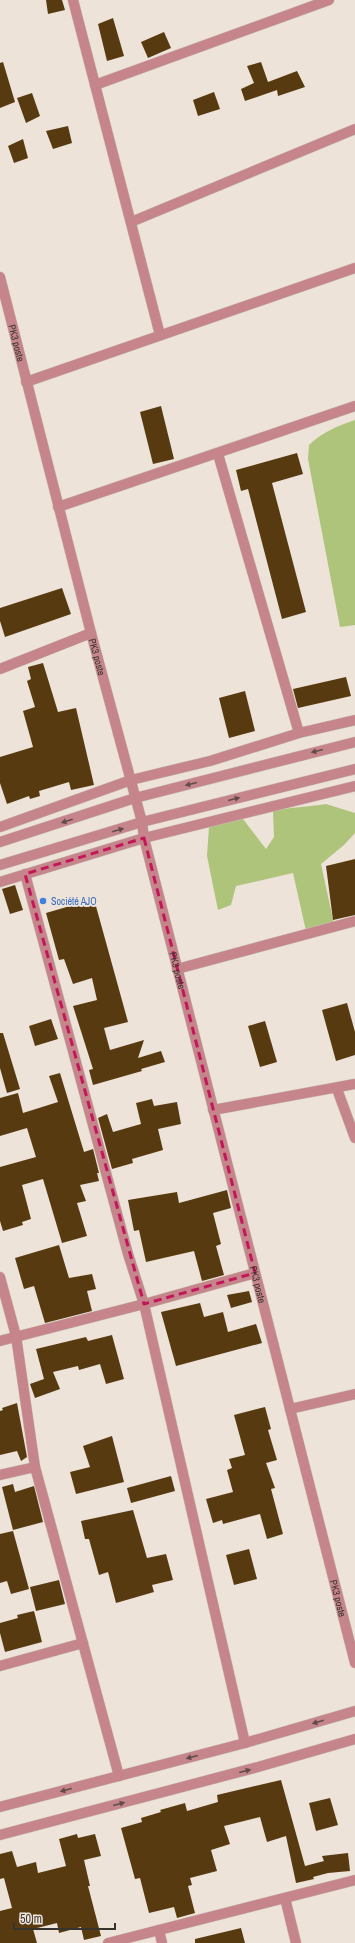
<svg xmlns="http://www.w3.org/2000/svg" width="355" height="1943" viewBox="0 0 355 1943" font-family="'Archivo Narrow',sans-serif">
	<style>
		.green { fill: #afc47b }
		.building { fill: #583a11 }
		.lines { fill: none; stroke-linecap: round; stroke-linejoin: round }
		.minor-casing { stroke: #c9c0b6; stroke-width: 11 }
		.minor { stroke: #c5858b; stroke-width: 10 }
		.oneway { fill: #624c4b }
		.marked { fill: none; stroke: #c2185b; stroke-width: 3; stroke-dasharray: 8 5; stroke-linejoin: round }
		.shop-dot { fill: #3f7fe0; stroke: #ede3d8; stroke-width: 1.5 }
		.labels { text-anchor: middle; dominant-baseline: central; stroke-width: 4; stroke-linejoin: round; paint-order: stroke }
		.street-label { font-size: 10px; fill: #37332f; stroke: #ede3d8 }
		.shop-label { font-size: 10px; fill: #366cbe; stroke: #ede3d8; text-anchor: start }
	</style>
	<rect width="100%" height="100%" fill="#ede3d8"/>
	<path class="green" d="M355,420V625L340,627L308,459L309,445C322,432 338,426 355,420Z
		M326,804L355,813V833L344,845L321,864L334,924L306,931L293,873L236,886L231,905L218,910L207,856L209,827L231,820L243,819L266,849L274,837L273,811C290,807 308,807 326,804Z"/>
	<path class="building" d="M46,0H62L65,10L48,14Z
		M113,18L124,56L107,61L98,24Z
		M164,32L171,48L148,58L141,42Z
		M3,62L15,102L0,108V63Z
		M261,62L268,82L297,71L305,87L278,96L277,90L245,101L241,89L254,83L247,66Z
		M214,92L220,109L198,116L193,100Z
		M32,93L40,116L26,123L17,98Z
		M68,126L72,143L53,149L46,131Z
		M23,139L28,158L14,163L8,146Z
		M161,406L174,459L153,464L140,412Z
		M297,453L303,474L272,483L306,612L282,619L248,489L241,491L236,470Z
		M62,588L71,614L5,637L0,621V608Z
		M43,663L58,712L76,708L94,785L71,790L69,782L39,791L40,796L30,799L29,796L7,804L0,783V757L33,747L23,711L35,707L27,681L31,679L28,667Z
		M346,677L351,696L298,708L293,689Z
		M245,691L255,731L229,738L219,698Z
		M355,859V915L333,920L326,866Z
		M15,885L23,910L10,914L2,889Z
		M94,899L128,1022L104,1028L110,1050L144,1040L138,1058L161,1051L165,1062L141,1069L142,1071L93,1085L89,1070L93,1069L73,1006L97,1000L92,978L73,984L64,959L59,960L46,913Z
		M347,1003L355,1032V1055L336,1061L322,1010Z
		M51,1019L58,1039L35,1046L29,1026Z
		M265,1021L277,1062L260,1067L248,1026Z
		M0,1033H3L20,1089L7,1093L0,1068Z
		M60,1073L84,1152L93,1149L99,1173H97L99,1181L80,1185L86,1201L77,1203L87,1236L62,1243L43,1179L22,1185L31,1219L22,1222L23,1225L3,1231L0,1221V1167L36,1157L27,1128L0,1136V1098L18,1093L23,1113L58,1102L49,1076Z
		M152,1099L154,1106L177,1102L181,1124L158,1129L163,1150L132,1159L133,1163L112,1169L98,1118L107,1114L113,1132L141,1124L136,1103Z
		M227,1190L231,1208L213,1213L221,1244L216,1246L224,1275L202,1281L194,1251L146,1262L139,1230L134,1231L128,1200L177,1192L179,1203Z
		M59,1245L69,1278L92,1274L96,1289L87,1291L92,1311L45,1323L34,1286L24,1289L15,1258Z
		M249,1291L252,1302L231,1308L227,1295Z
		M200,1303L204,1317L223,1312L228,1332L256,1324L262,1343L176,1366L161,1312Z
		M112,1335L124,1379L106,1384L100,1364L79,1370L78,1366L53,1372L60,1389L35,1398L30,1384L44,1379L36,1349L86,1337L88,1341Z
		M17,1403L27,1457L21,1461L17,1451L0,1455V1411L3,1410L2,1408Z
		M265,1407L271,1429L268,1430L277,1460L266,1463L275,1488L271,1489L283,1534L267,1539L260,1514L223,1524L222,1520L213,1523L206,1499L233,1492L227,1470L232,1468L229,1459L245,1455L234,1415Z
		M112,1436L124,1482L76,1494L70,1472L90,1467L83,1446Z
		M171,1476L175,1491L131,1503L127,1488Z
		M13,1484L15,1492L34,1486L43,1522L13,1530L2,1487Z
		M133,1510L147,1558L166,1554L173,1580L152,1585L154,1592L116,1603L108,1572L99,1575L89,1539H85L81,1521Z
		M13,1531L29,1589L11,1594L7,1581L0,1583V1534Z
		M249,1549L257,1579L234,1585L226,1555Z
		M59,1580L65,1604L36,1611L30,1587Z
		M34,1611L42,1642L5,1652L0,1633V1623L18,1618L17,1615Z
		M281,1780L305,1866L324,1861L322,1856L348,1853L350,1871L328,1873L313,1877L314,1879L296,1883L286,1836L267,1842L260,1817L224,1826L230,1844L211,1850L217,1871L190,1878L192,1885L188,1886L195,1913L177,1918L174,1907L149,1913L140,1878L135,1879L121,1828L142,1822L141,1818L161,1812L160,1810L185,1803L187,1811L218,1802L217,1795Z
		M330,1798L338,1825L316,1831L309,1803Z
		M77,1834L78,1838L95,1834L101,1856L84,1860L90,1886H88L101,1936L84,1940L81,1927L59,1933L57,1923L33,1929L37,1943H0V1911L12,1908L4,1878L0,1879V1854L12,1851L17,1867L36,1862L38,1873L66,1866L59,1839Z
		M241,1928L245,1943H195V1939Z"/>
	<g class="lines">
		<g class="minor-casing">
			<g id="minor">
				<path d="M73,0L160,335"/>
				<path d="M95,85L329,0"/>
				<path d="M131,222L355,129"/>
				<path id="s1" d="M0,277L91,633L142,822L144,838L355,1663"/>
				<path d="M26,382L355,268"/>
				<path d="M218,454L299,733"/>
				<path d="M58,507L355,406"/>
				<path d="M0,669L91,633"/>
				<path d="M0,827L131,780L210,761L299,733L355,720"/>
				<path d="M0,842L135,798L355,742"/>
				<path d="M0,865L142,822L355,769"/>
				<path d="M25,874L128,1254L144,1304L245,1743"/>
				<path d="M0,882L144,838L355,786"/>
				<path d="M177,969L355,921"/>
				<path d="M337,1089L355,1138"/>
				<path d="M213,1110L355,1084"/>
				<path d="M0,1277L16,1336L35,1467L119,1776"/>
				<path d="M0,1341L144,1304L255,1273"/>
				<path d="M290,1409L355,1394"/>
				<path d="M0,1475L35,1467"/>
				<path d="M0,1666L83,1643"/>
				<path d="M0,1807L245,1743L355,1711"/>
				<path d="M0,1835L258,1767L355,1739"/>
				<path d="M285,1898L296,1943"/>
				<path d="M159,1930L162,1943"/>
				<path d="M108,1943L355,1880"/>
			</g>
		</g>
		<use href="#minor" class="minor"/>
	</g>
	<defs><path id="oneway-solid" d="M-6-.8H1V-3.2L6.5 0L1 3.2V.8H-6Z"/></defs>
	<g class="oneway">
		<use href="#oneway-solid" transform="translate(317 751) rotate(166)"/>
		<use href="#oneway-solid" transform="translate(191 784) rotate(166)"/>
		<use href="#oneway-solid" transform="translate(234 799) rotate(-14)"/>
		<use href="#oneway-solid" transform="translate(67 821) rotate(162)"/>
		<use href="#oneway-solid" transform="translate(118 830) rotate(-16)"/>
		<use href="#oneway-solid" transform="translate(318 1722) rotate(164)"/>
		<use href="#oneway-solid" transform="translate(192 1757) rotate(165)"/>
		<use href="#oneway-solid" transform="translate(245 1771) rotate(-15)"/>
		<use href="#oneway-solid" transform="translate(66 1790) rotate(165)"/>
		<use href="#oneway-solid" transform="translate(119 1804) rotate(-15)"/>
	</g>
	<path class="marked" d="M144,838L255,1273L144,1304L25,874Z"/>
	<circle class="shop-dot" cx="43" cy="901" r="4"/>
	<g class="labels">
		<g class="street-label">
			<text stroke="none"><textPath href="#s1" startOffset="68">PK3 poste</textPath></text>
			<text stroke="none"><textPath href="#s1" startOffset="392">PK3 poste</textPath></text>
			<text stroke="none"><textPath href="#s1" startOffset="716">PK3 poste</textPath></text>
			<text stroke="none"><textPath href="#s1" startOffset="1040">PK3 poste</textPath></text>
			<text stroke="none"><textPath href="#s1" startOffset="1364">PK3 poste</textPath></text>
		</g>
		<g class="shop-label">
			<text x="51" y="901">Société AJO</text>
		</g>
	</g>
	<path d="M14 1923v6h101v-6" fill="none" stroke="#37332f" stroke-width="2"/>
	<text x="20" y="1923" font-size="12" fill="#37332f" stroke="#ede3d8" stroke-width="3" paint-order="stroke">50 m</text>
</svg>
